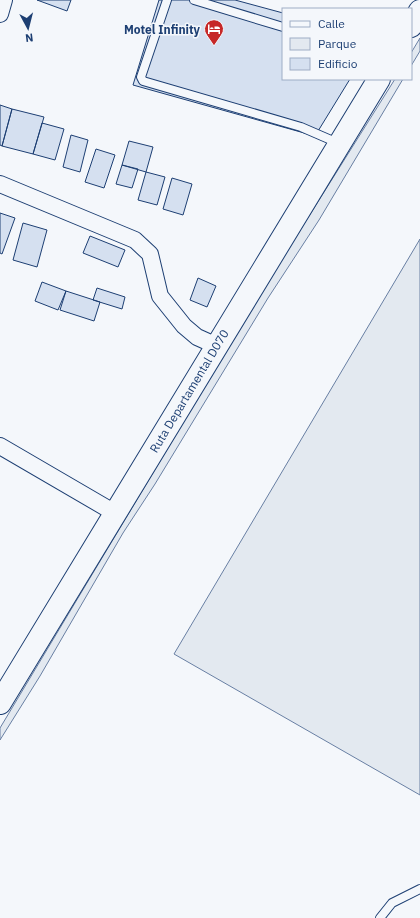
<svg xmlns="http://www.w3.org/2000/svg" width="420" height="918" viewBox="0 0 420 918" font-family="'IBM Plex Sans',sans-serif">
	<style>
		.green { fill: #e3e9f0; stroke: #687fa3 }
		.building { fill: #d5e0f0; stroke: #1d3f73 }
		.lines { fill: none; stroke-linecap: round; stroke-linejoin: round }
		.lane-casing { stroke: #1d3f73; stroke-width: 10 }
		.street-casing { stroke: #1d3f73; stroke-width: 18 }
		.primary-casing { stroke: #1d3f73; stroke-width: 24 }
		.lane { stroke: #f4f7fb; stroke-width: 8 }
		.street { stroke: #f4f7fb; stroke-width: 16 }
		.primary { stroke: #f4f7fb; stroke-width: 22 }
		.labels { text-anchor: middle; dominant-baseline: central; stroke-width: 3; stroke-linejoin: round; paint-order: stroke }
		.poi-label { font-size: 12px; font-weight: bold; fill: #1d3f73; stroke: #f4f7fb; text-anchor: end }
		.street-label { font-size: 12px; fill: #1d3f73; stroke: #f4f7fb }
	</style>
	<rect width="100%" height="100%" fill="#f4f7fb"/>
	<path class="green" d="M420,38V51L411,66V53Z
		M395,79H403L319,220L268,298L155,484L123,533L40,676L0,740V728L265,286Z
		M420,239V795L174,654Z"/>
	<path class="building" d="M37,0H71L67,11Z
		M159,0H235L283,13V79H350L315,136L133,85Z
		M0,105L12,109L2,146L0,145Z
		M12,109L44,117L33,154L2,146Z
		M42,123L64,129L55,160L33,154Z
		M71,135L88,140L80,172L63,167Z
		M129,141L153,147L146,172L122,165Z
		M96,149L115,155L104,188L85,182Z
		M122,165L138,169L132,188L116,184Z
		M146,172L165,177L157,205L138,200Z
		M172,178L192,184L183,215L163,209Z
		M0,213L15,218L2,254L0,253Z
		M23,223L47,230L37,267L13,260Z
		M90,236L125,250L118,267L83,253Z
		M198,278L216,286L207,307L190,300Z
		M42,282L66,291L58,310L35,301Z
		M97,288L125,297L122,309L93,300Z
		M66,291L100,302L94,321L60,310Z"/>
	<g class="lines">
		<g class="lane-casing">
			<path id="lane" d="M167,0L141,77L143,81L301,127L338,143
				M194,0L283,27
				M380,918L392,903L420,889"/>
		</g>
		<g class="street-casing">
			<path id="street" d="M0,14L4,0
				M0,184L135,240L150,254L160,296L184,326L197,337L217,346
				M0,446L115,513"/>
		</g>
		<g class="primary-casing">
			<path id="primary" d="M411,26L420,11
				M0,703L379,79"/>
		</g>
		<use href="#lane" class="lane"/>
		<use href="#street" class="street"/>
		<use href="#primary" class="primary"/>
	</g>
	<defs>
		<g id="hotel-pin" transform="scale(1)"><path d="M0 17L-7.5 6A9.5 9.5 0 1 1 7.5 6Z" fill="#c62828" stroke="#f4f7fb"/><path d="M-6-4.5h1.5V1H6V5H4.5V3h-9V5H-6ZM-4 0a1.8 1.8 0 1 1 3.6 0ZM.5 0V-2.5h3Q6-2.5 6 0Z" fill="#fff"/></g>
	</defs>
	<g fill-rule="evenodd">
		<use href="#hotel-pin" x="214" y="29"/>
	</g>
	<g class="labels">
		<g class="poi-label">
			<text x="200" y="29">Motel Infinity</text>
		</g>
		<g class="street-label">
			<text transform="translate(189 391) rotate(-59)">Ruta Departamental D070</text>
		</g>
	</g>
	<rect x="282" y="8" width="130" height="72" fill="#f4f7fb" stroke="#9eadc5"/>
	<rect x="290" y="21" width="20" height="6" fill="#f4f7fb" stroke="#9eadc5"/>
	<text x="318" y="28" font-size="12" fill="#1d3f73">Calle</text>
	<rect x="290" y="38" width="20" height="12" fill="#e3e9f0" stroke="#9eadc5"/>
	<text x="318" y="48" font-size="12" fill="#1d3f73">Parque</text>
	<rect x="290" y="58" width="20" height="12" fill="#d5e0f0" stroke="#9eadc5"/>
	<text x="318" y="68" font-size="12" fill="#1d3f73">Edificio</text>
	<g transform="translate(28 28) rotate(173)" stroke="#f4f7fb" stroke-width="3" paint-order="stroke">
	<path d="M0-3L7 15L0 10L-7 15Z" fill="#1d3f73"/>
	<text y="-6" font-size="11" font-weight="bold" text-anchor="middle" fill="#1d3f73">N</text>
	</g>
</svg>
